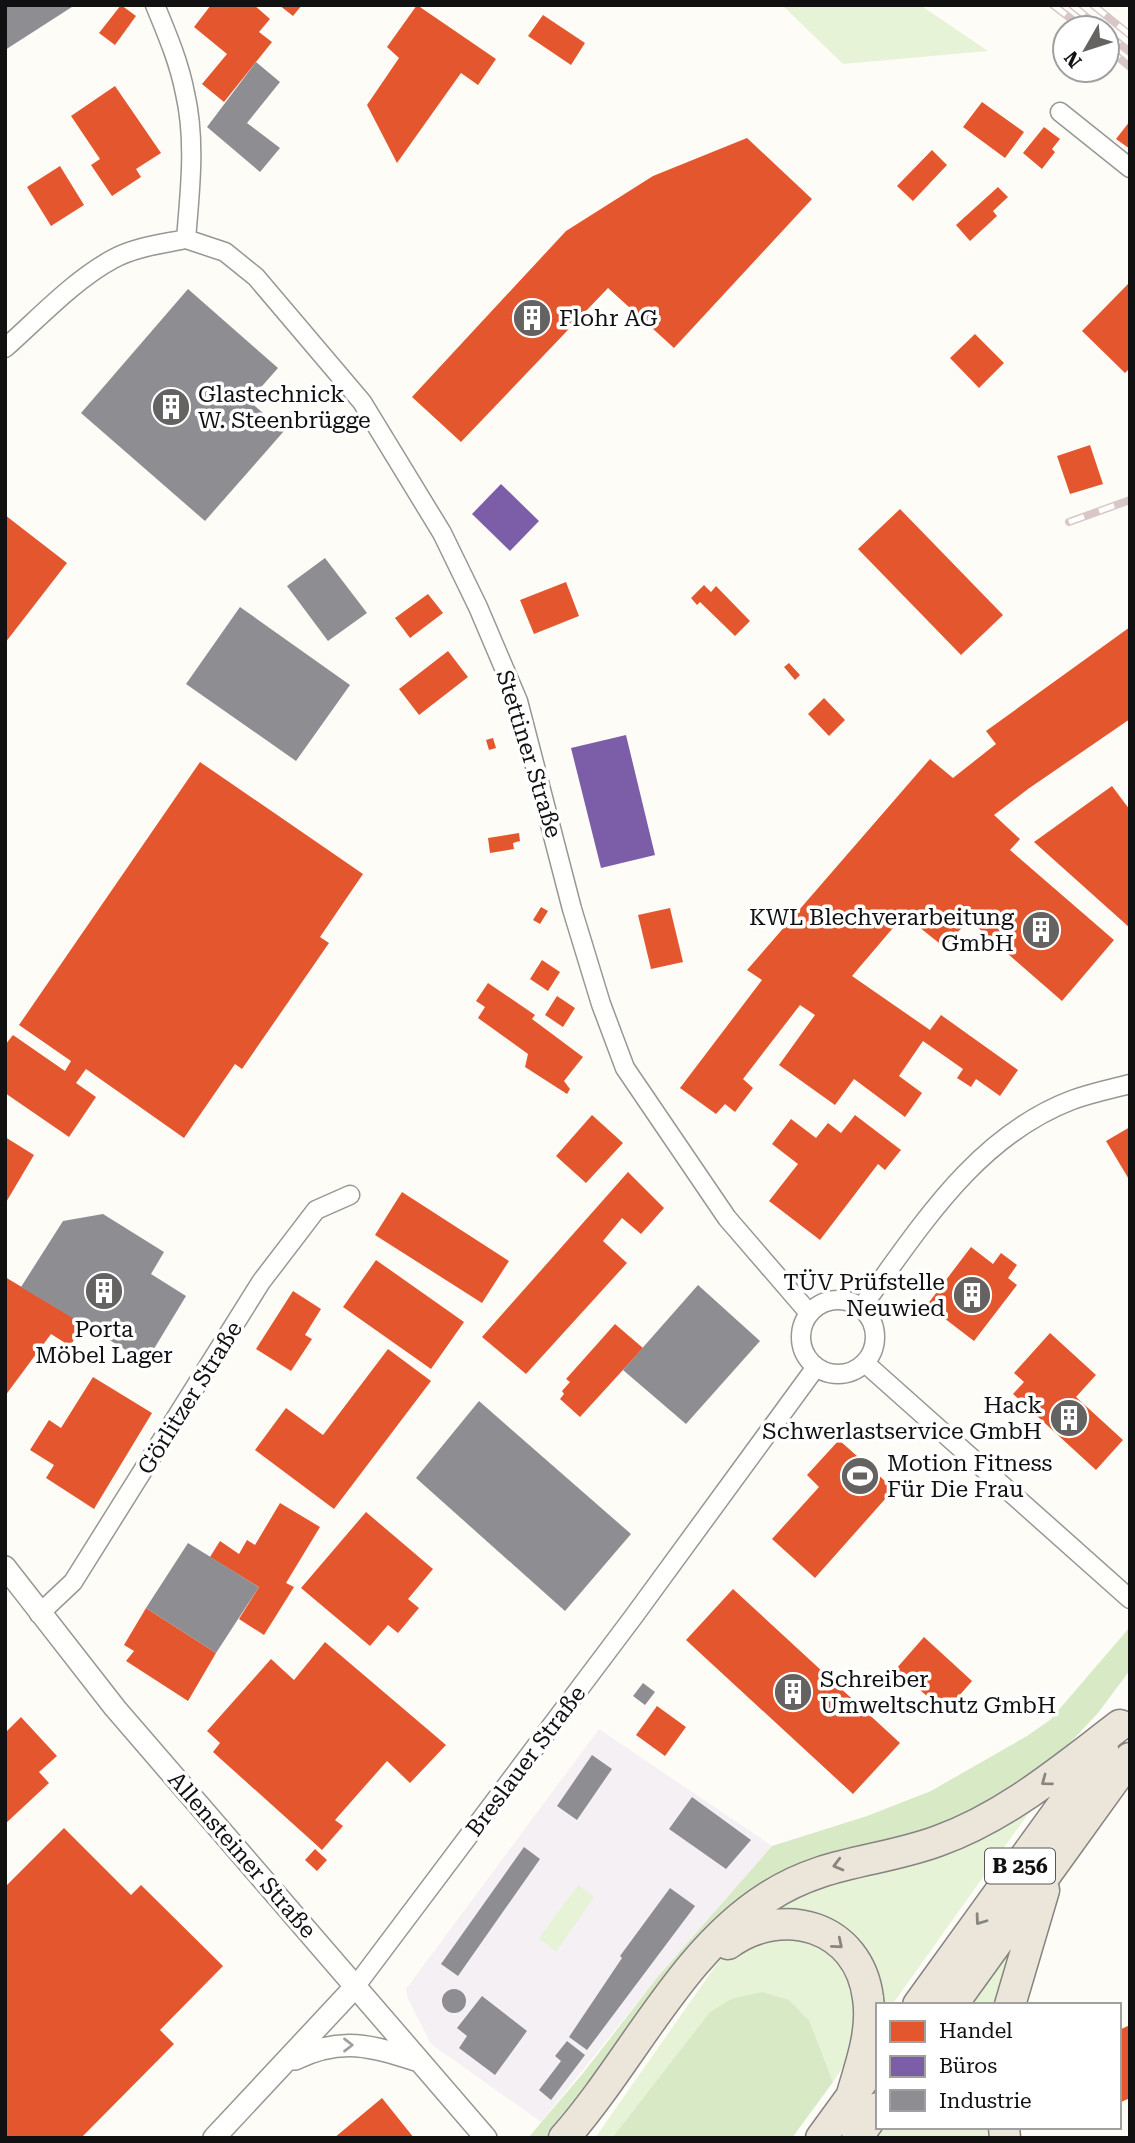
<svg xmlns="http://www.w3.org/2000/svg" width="1135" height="2143" viewBox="0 0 1135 2143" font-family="'Roboto Serif',serif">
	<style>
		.industrial { fill: #f5f0f3 }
		.green { fill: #e7f3d7 }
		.forest { fill: #d8eac5 }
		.shops { fill: #e4572e }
		.offices { fill: #7b5ea7 }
		.industry { fill: #8d8d92 }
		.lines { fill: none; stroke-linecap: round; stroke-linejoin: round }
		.minor-casing { stroke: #979795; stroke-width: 21 }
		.tertiary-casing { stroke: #979795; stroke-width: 24 }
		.trunk-casing { stroke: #858482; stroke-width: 33 }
		.minor { stroke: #fffffe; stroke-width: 18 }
		.tertiary { stroke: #fffffe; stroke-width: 21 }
		.trunk { stroke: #ece5da; stroke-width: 30 }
		.rail-casing { stroke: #d9c6c7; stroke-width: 8 }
		.rail { stroke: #fff; stroke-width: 5; stroke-dasharray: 16; stroke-linecap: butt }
		.oneway { stroke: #898680 }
		.oneway2 { stroke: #a0a09f }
		.labels { text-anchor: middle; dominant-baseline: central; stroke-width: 7; stroke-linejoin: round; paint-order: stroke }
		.shield { fill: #fff; stroke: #585858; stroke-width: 2 }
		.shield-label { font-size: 21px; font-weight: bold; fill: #111 }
		.poi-label { font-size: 23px; fill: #111; stroke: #fff; text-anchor: start }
		.street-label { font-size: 23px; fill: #111; stroke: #fff }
	</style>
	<rect width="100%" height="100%" fill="#fdfcf7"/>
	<path class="industrial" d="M599,1729L772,1846L656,1979L541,2122L431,2044L408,1999L406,1989Z"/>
	<path class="green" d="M782,5H920L988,51L843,64Z
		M1048,1786L892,2005H880L876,1985L774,1913L768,1903Z
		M578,1885L594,1897L556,1952L539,1938Z
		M799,1932L843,1961L861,2007L848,2059L833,2082L810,2022L709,2013L612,2138H595L721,1958L738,1946Z
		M1020,1934L1003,2005H970Z
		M882,2127H997L998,2138H874Z"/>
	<path class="forest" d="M1130,1627V1670L1098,1713L1053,1761L967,1819L793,1870L551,2134L545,2138H528L584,2072L656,1979L772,1846L867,1816L931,1791L1027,1736L1050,1720Z
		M762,1992L789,2000L810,2022L833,2082L792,2138H612L709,2013L731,1999Z"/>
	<path class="shops" d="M121,5L136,16L115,45L99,33Z
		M211,5H254L270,19L259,32L272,42L224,102L202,84L227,54L194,27Z
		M279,5H302L293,16Z
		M417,5L496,59L478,85L461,73L397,163L367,105L399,58L387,47Z
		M543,15L585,43L571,65L528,36Z
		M115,86L161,153L136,169L141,177L112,196L91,165L100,159L71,116Z
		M982,102L1024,132L1005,158L963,127Z
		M1130,121V149L1116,139Z
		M1044,127L1060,139L1052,149L1055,152L1042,169L1023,153Z
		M747,138L812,199L674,348L608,288L461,442L412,397L566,231L653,176Z
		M932,150L947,165L913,201L897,186Z
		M60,166L84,205L51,226L27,187Z
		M998,187L1008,197L993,211L997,216L970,241L956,225Z
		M1128,284L1130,368L1125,373L1082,331Z
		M975,334L1004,363L979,388L950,358Z
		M1090,445L1103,484L1070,494L1057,456Z
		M900,509L1003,615L961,655L858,549Z
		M5,515L67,563L5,643Z
		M566,582L579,616L534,634L520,600Z
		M704,585L711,592L716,586L750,621L735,636L700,602L697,605L691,598Z
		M428,594L443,613L410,638L395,618Z
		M1130,627V719L1028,789L994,815L1020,839L1010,850L1114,940L1062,1001L969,920L944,947L904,915L852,976L930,1030L941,1015L1018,1070L1000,1096L976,1079L971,1087L957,1078L963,1069L923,1041L899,1076L922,1093L905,1117L854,1079L835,1105L779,1065L815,1015L800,1005L743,1079L753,1088L735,1112L725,1104L716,1114L680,1088L762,980L747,970L930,759L953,778L996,744L986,731Z
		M448,651L468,677L419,715L399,689Z
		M789,663L800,675L795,680L784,667Z
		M824,698L845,720L829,736L808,714Z
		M493,738L496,748L489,750L486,740Z
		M200,762L363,874L320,937L329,943L242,1069L235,1064L184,1138L86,1069L76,1083L96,1097L69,1137L5,1093V1045L13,1035L65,1071L71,1061L19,1025Z
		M1112,786L1130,810V928L1034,842Z
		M519,833L520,841L513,843L514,849L490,853L488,838Z
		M541,907L548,911L540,924L533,920Z
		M670,908L683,962L651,969L638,915Z
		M542,960L560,972L548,991L530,979Z
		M488,983L535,1015L532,1019L583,1057L564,1081L570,1089L567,1094L525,1067L528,1054L478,1018L485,1007L476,1001Z
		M557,996L575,1008L563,1027L545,1015Z
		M592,1115L623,1143L586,1183L556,1156Z
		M855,1115L901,1150L885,1170L878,1164L820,1240L769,1201L798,1164L772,1144L791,1119L816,1138L828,1123L841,1133Z
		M1130,1127V1181L1106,1141Z
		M5,1137L34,1155L5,1204Z
		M628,1172L664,1208L641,1234L622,1218L603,1241L627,1263L526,1374L482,1337Z
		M402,1192L509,1261L482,1303L375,1235Z
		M971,1247L993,1264L1001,1253L1017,1265L1008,1278L1017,1285L974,1341L927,1305Z
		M376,1260L464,1322L431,1369L343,1307Z
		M5,1277L84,1324L70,1346L51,1334L5,1396Z
		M293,1291L321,1309L305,1335L312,1339L291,1371L256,1349Z
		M615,1324L643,1348L580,1417L560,1399L564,1394L562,1391L570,1382L566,1379Z
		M1050,1333L1096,1375L1076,1397L1123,1440L1096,1470L1013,1394L1024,1382L1014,1373Z
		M388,1349L431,1381L334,1509L255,1450L286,1408L323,1435Z
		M93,1377L152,1413L94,1509L46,1478L54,1465L30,1450L49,1420L61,1428Z
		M839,1440L894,1489L815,1578L772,1539L819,1487L807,1475Z
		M280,1503L320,1527L286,1583L294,1587L264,1635L239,1619L259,1587L210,1557L220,1541L239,1554L247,1540L255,1545Z
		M366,1512L433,1569L408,1599L419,1608L398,1633L388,1625L370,1646L301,1588Z
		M733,1589L900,1743L853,1794L686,1640Z
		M146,1608L216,1653L188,1701L126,1661L134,1651L124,1645Z
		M924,1637L972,1681L945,1712L896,1669Z
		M325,1642L446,1745L410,1783L387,1761L335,1820L343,1826L322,1850L213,1752L220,1743L207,1731L271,1659L294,1680Z
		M657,1706L686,1727L665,1756L636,1735Z
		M21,1717L57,1756L39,1772L49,1783L5,1824V1733Z
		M64,1828L131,1895L141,1885L223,1966L160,2030L174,2044L81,2138H5V1887Z
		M315,1849L327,1860L317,1871L305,1860Z
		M1130,2025V2098L1119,2103V2030Z
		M382,2098L414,2138H334Z"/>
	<path class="offices" d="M501,484L539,521L510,551L472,514Z
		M626,735L655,855L601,868L571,748Z"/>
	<path class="industry" d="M5,5H75L5,50Z
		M256,62L280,82L247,123L280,148L260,172L207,127Z
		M188,289L278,368L249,401L284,431L205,521L81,413Z
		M325,558L367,613L328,641L287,586Z
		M240,607L350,685L296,761L186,684Z
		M103,1214L164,1252L151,1274L186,1296L146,1362L21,1287L63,1221Z
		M698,1285L760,1341L686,1424L623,1370Z
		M479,1401L631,1534L565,1611L416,1478Z
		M188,1543L259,1587L216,1653L146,1608Z
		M643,1683L655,1692L645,1705L633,1696Z
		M592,1755L612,1769L577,1820L557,1806Z
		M692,1797L751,1840L726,1869L669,1829Z
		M524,1847L540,1859L458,1976L441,1964Z
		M670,1888L695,1906L587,2050L569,2037L622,1958L620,1956Z
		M442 2001a12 12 0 1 1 24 0a12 12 0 1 1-24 0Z
		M482,1996L527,2031L495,2075L459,2048L467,2036L457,2028Z
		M567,2041L585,2055L551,2100L539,2090L561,2061L555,2056Z"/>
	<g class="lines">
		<g class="minor-casing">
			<path id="minor" d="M155,5C167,34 179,62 185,93C196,140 190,191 186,239
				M1060,112L1130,168
				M186,239L225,252L256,277L362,402L442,533L478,607L518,701L572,909L601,1004L625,1068L727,1218L809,1313
				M5,348C39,318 74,280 113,259C135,247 162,244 186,239
				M801 1337a37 37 0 1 1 74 0a37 37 0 1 1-74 0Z
				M861,1308C920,1228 975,1137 1072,1100C1091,1093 1111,1089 1130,1084
				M865,1363L1130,1599
				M39,1614L73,1582L261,1282L316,1210L350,1195
				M355,1987L634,1616L816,1367"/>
		</g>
		<g class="tertiary-casing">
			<path id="tertiary" d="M5,1567L115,1708L486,2138
				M295,2059C342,2036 372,2046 419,2061
				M214,2138L355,1987"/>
		</g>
		<g class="trunk-casing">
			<path id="trunk" d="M728,1944C783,1904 859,1926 868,1998C873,2031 861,2063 852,2094
				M918,2005L1103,1749
				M952,2005L1130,1758
				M1010,2005L1044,1890
				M1004,2127L1005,2138
				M564,2138C632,2061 681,1952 768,1897C825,1860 878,1863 938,1841C1007,1816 1062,1769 1120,1725
				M821,2138L864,2079
				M857,2138L878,2108"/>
		</g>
		<use href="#minor" class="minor"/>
		<use href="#tertiary" class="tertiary"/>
		<use href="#trunk" class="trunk"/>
		<g class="rail-casing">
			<path id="rail" d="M1053,5L1083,28
				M1072,5L1100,28
				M1093,5L1130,35
				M1107,34L1130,52
				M1107,48L1130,67
				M1069,522L1130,500"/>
		</g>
		<use href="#rail" class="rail"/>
	</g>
	<defs><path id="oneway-chevron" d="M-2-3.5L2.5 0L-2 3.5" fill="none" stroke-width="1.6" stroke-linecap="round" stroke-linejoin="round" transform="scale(1.75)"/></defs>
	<g class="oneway">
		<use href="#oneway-chevron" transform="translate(1046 1781) rotate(143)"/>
		<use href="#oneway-chevron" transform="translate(838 1865) rotate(165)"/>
		<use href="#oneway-chevron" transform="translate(980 1920) rotate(126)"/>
		<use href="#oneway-chevron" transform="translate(838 1944) rotate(40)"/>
	</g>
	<use class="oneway2" href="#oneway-chevron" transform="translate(348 2045)"/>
	<defs>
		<g id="building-disc" transform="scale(2.0125)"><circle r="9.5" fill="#646362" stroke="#fff"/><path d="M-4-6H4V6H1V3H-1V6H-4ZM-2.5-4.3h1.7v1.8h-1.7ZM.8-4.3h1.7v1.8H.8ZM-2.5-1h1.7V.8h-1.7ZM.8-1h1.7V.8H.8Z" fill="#fff"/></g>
		<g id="stadium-disc" transform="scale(2.0125)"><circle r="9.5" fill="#646362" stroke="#fff"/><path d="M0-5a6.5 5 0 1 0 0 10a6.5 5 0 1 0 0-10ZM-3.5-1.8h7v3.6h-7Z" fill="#fff"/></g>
	</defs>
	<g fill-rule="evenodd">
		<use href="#building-disc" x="532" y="318"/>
		<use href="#building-disc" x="171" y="407"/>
		<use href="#building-disc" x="1041" y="930"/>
		<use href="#building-disc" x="104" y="1291"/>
		<use href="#building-disc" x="972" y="1295"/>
		<use href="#building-disc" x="1069" y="1418"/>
		<use href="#stadium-disc" x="860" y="1476"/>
		<use href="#building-disc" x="793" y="1692"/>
	</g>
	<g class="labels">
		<rect class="shield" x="985" y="1848.5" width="70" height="35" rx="5"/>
		<g class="shield-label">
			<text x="1020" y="1866">B 256</text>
		</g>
		<g class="poi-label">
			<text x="559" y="318">Flohr AG</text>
			<text x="198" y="394">Glastechnick<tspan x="198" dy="26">W. Steenbrügge</tspan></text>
			<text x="1014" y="917" text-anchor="end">KWL Blechverarbeitung<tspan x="1014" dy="26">GmbH</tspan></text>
			<text x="945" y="1282" text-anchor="end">TÜV Prüfstelle<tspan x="945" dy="26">Neuwied</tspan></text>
			<text x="104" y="1329" text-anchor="middle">Porta<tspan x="104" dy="26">Möbel Lager</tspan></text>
			<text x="1042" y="1405" text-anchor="end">Hack<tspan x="1042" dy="26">Schwerlastservice GmbH</tspan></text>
			<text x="887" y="1463">Motion Fitness<tspan x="887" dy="26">Für Die Frau</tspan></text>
			<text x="820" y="1679">Schreiber<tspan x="820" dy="26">Umweltschutz GmbH</tspan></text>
		</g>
		<g class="street-label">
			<text transform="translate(529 754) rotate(73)">Stettiner Straße</text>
			<text transform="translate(190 1398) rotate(-58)">Görlitzer Straße</text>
			<text transform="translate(526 1761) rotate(-53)">Breslauer Straße</text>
			<text transform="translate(242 1855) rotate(49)">Allensteiner Straße</text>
		</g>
	</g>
	<rect width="1135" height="2143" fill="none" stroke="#111111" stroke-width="14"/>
	<rect x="876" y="2003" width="245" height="126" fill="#ffffff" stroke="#a0a0a0" stroke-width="2"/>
	<rect x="890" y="2021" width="35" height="21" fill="#e4572e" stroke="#a0a0a0" stroke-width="2"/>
	<text x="939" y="2038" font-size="21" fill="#111111">Handel</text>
	<rect x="890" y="2056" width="35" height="21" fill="#7b5ea7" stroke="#a0a0a0" stroke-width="2"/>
	<text x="939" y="2073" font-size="21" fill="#111111">Büros</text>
	<rect x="890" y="2090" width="35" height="21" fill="#8d8d92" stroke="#a0a0a0" stroke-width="2"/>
	<text x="939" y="2108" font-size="21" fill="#111111">Industrie</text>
	<g transform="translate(1086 49) rotate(231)"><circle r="33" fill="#ffffff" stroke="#a0a0a0" stroke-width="2"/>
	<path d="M0-5L12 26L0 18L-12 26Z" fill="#646362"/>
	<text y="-10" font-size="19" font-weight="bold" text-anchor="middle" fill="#111111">N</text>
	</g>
</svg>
